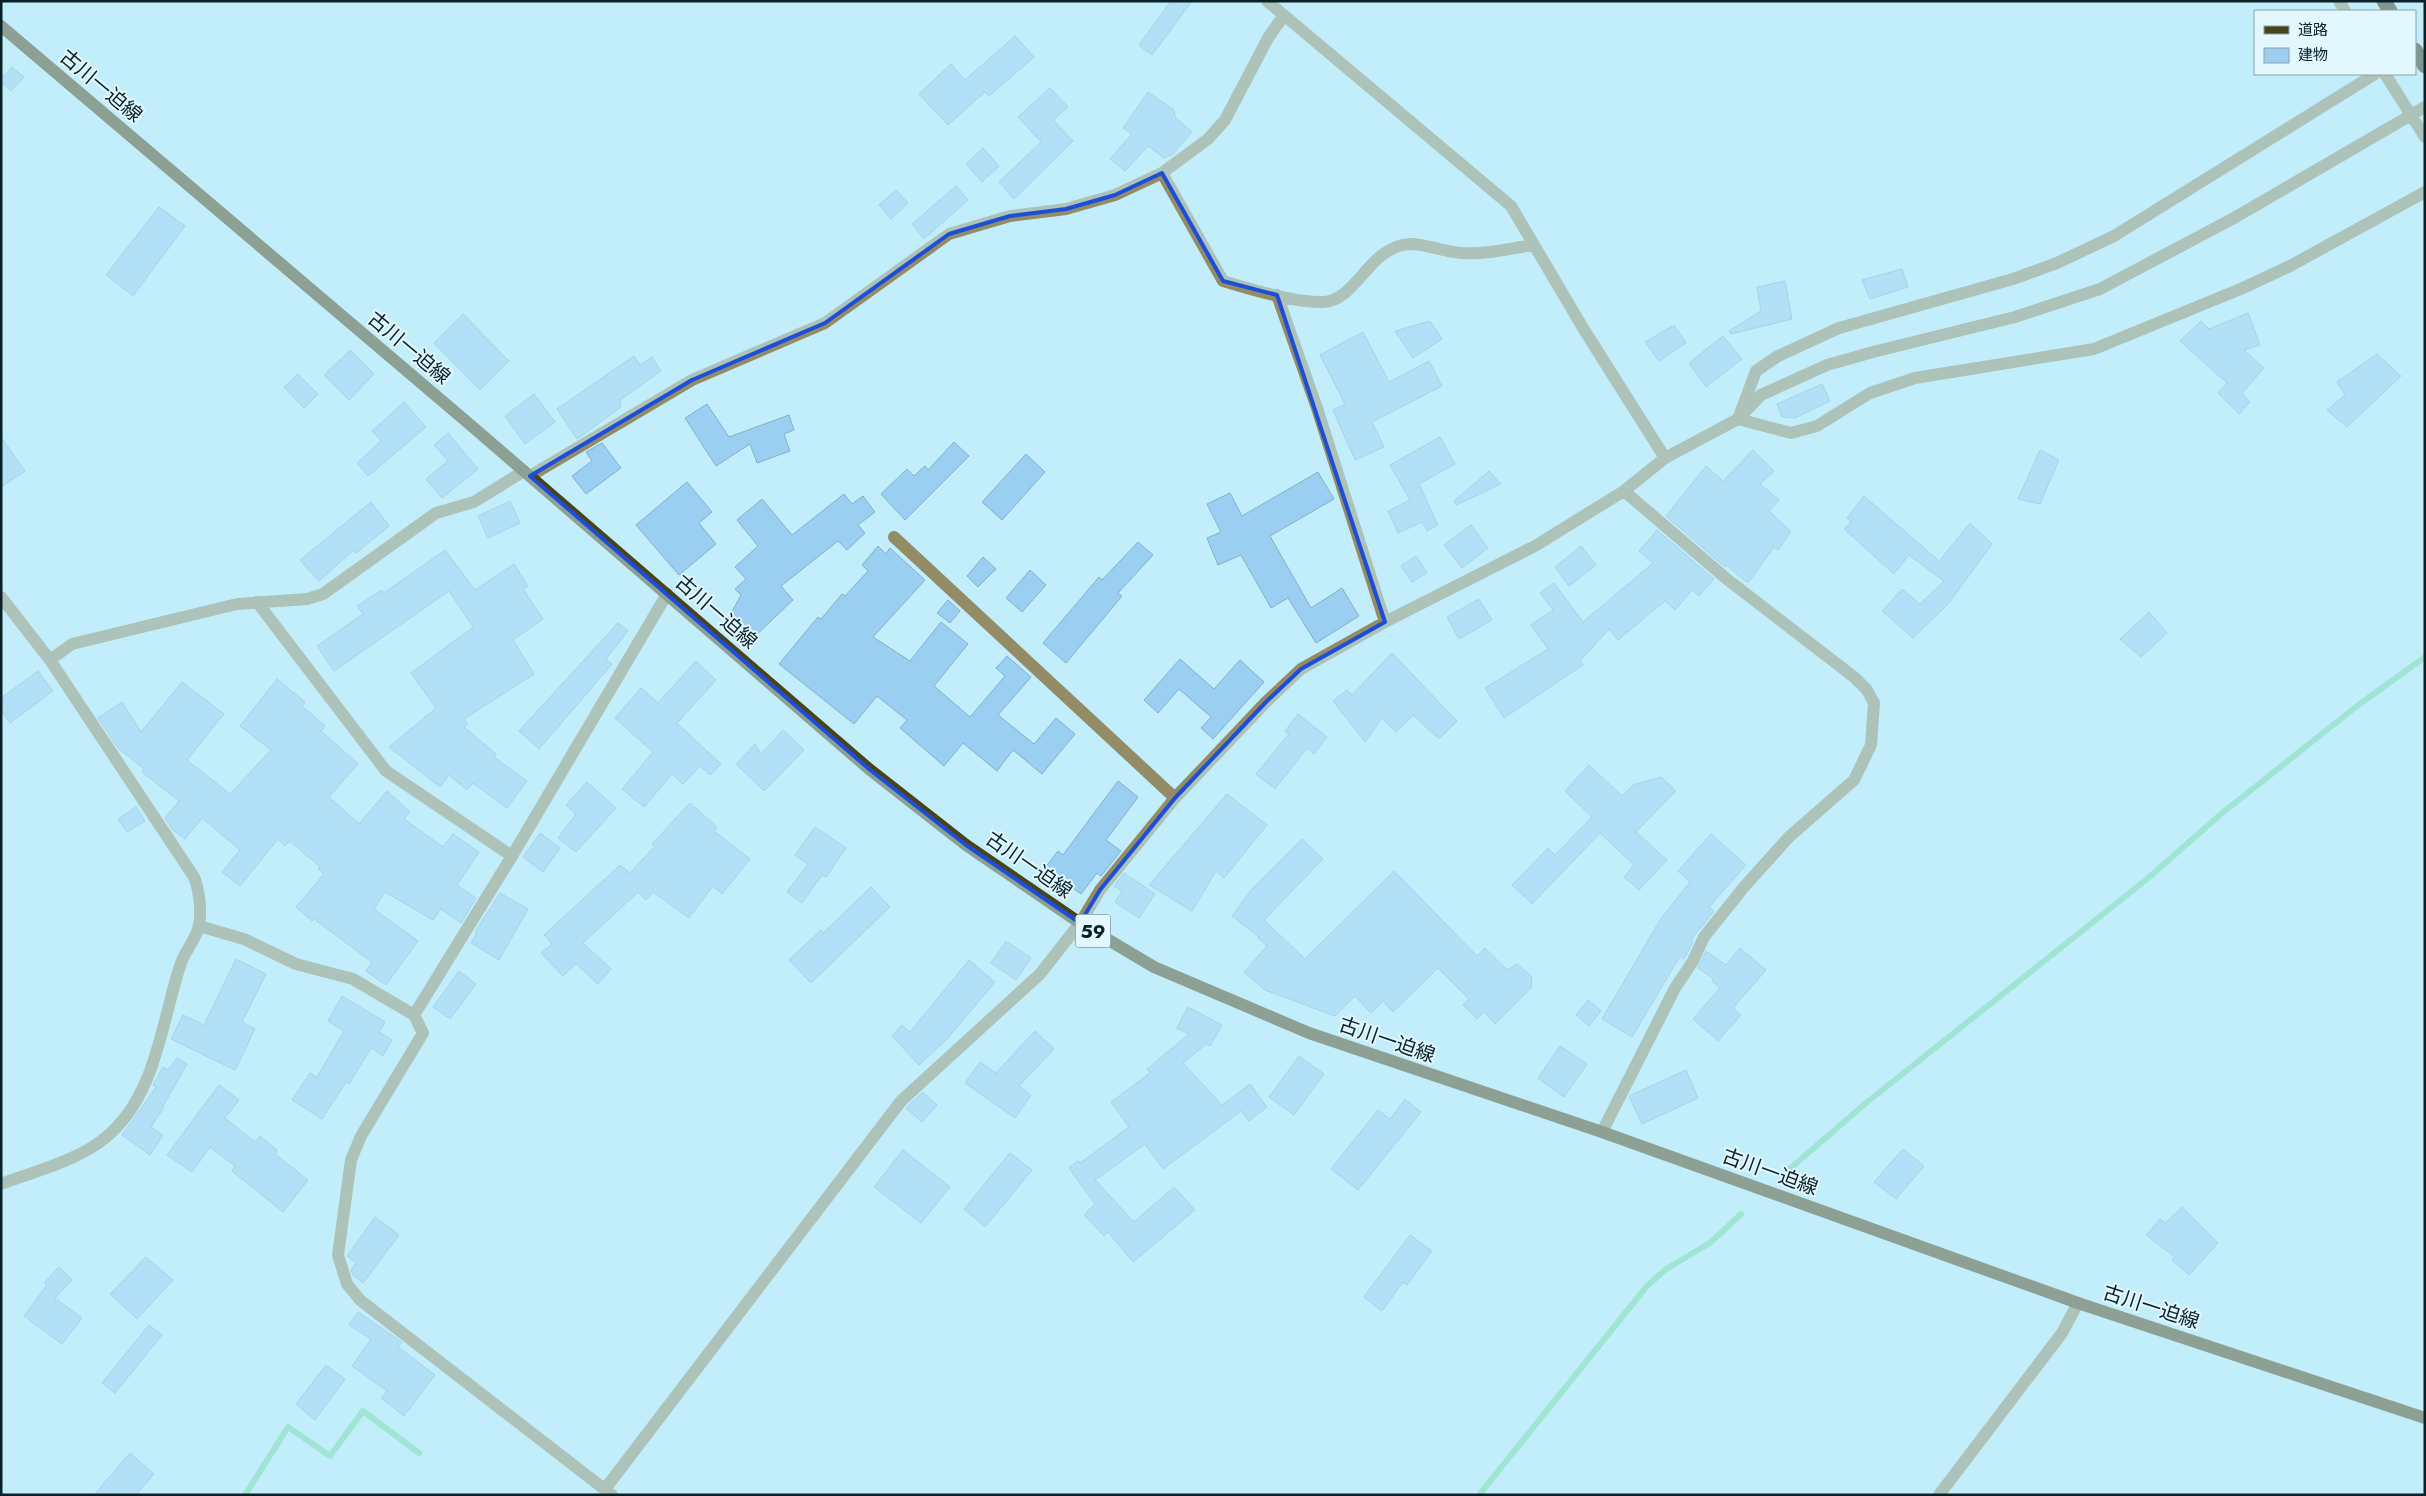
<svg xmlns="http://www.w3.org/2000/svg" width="2426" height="1496" viewBox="0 0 2426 1496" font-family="Jost,'Noto Sans JP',sans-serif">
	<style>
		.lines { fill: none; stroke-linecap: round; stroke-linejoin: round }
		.stream { stroke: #75d8a2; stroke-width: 6 }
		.building { fill: #9bcff2; stroke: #85afcc }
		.minor { stroke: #938c66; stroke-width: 12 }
		.primary { stroke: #4b4318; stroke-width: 12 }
		.motorway { stroke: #312a0b; stroke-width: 15 }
		.marked { fill: none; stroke: #1d4ed8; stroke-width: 4; stroke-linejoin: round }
		.labels { text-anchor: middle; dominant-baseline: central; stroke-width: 4; stroke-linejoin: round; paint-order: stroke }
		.shield { fill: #e2f7fe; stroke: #4b6168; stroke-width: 1 }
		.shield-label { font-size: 19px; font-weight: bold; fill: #0a2127 }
		.street-label { font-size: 20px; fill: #0a2127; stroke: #e2f7fe }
	</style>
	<rect width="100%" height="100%" fill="#c2eefc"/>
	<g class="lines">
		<path class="stream" d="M1786,1172L1866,1103L2147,879L2221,814L2357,706L2425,657
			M245,1495L288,1427L330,1456L363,1411L419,1453
			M1479,1495L1647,1286L1666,1269L1710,1243L1741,1214"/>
	</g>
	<path class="building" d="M1171,1H1192L1152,55L1139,45Z
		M1015,36L1034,57L989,96L985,92L948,125L919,94L951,64L965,80Z
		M12,67L24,77L11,91L1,82V79Z
		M1050,88L1068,107L1053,120L1073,141L1014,199L999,182L1041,142L1018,117Z
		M1148,92L1174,110L1175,117L1192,132L1173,154L1164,158L1148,146L1125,171L1110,159L1132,134L1123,128Z
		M983,148L999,166L982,182L966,164Z
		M956,186L968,200L924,239L912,224Z
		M896,190L908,203L891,219L879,205Z
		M159,207L185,226L133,296L106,275Z
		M1902,269L1908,287L1870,299L1862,280Z
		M1785,281L1792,319L1731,334L1729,331L1761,311L1757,287Z
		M2248,313L2260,345L2244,350L2264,368L2242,393L2250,402L2239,414L2218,393L2227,383L2180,341L2201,321L2209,329Z
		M463,314L509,361L480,390L434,343Z
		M1430,321L1442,339L1413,358L1395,331Z
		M1674,325L1686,343L1659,361L1645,342Z
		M1363,332L1389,382L1429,361L1442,386L1372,422L1384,447L1355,460L1333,410L1345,404L1320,355Z
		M1723,336L1742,359L1706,387L1689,363Z
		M350,350L374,374L349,400L324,375Z
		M2377,354L2401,376L2347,427L2327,410L2345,395L2337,382Z
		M634,356L640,365L652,357L661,371L620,400L621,407L577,439L557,409Z
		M298,374L318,394L304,408L284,387Z
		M1822,384L1830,401L1795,418L1782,417L1777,404Z
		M534,394L555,422L525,444L505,416Z
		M404,402L426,427L368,476L357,463L381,441L372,431Z
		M707,404L729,437L789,415L794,430L784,434L790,451L757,463L750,444L716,466L685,418Z
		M448,433L478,469L442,498L426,479L448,461L434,445Z
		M1,437L25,471L1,487Z
		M1440,437L1455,464L1419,484L1438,525L1427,531L1422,522L1398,533L1388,511L1410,500L1390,465Z
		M954,442L969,456L905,520L881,494L907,469L914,476L925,466L928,470Z
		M602,443L621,468L586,494L572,476L592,461L586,452Z
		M1753,450L1774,471L1760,484L1779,500L1769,511L1791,532L1778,550L1774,547L1748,583L1726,565L1725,567L1666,516L1706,466L1723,481Z
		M2040,450L2059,460L2040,504L2018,499Z
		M1026,454L1045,472L1002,520L982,502Z
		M1489,471L1501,484L1456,505L1454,501Z
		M1318,472L1334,499L1270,536L1311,608L1342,588L1359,616L1316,643L1288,598L1271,608L1241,555L1218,565L1207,538L1221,532L1207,504L1230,493L1242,516Z
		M687,482L712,512L699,523L716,544L679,575L636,525Z
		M844,494L852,504L863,496L875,512L858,525L865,533L847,550L838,541L781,586L793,600L752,639L730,615L741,595L735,589L746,579L735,567L758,546L737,520L762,499L792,535Z
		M1864,496L1939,561L1970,523L1992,544L1949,603L1913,638L1882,611L1902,589L1920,604L1944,581L1909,555L1894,574L1844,529L1851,522L1847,518Z
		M510,501L520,523L488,538L478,516Z
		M371,502L389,526L356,553L354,550L319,581L300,560Z
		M1471,525L1488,548L1462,568L1444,545Z
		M1657,530L1714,579L1699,596L1692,590L1675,610L1665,601L1618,640L1609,629L1580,661L1583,665L1504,718L1485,688L1548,649L1531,625L1553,610L1540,593L1554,583L1583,622L1653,563L1639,551Z
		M1138,542L1153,555L1118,593L1122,596L1066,663L1043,643L1099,577L1102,580Z
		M878,546L886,554L890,548L925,580L873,637L910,661L941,622L968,644L934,686L970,717L1005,676L996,668L1007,656L1031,677L998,715L1034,744L1056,718L1075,734L1042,774L1013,750L997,771L963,743L944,766L900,728L907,720L877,696L854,724L779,664L818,617L821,619L842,594L845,596L868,571L862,565Z
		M1581,546L1596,565L1569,586L1555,567Z
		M445,550L475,590L514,564L528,586L523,589L543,619L513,640L534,674L464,719L468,724L464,727L496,754L494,757L527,781L507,808L473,783L467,790L449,775L440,787L389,747L436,708L411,673L473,627L449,591L334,671L317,646L363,614L357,606L382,590L384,593Z
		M1416,556L1427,573L1412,582L1401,566Z
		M983,557L996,569L978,587L967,576Z
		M1030,570L1046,585L1022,612L1006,598Z
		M1479,599L1492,620L1459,639L1447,617Z
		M948,600L960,611L950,623L937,613Z
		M2149,612L2167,633L2141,657L2120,639Z
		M618,623L628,631L606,659L612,664L539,749L519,731Z
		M1392,653L1457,721L1439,739L1413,715L1396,732L1382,718L1365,742L1333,701L1347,690L1352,695Z
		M1180,659L1214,689L1240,660L1264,682L1213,739L1201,728L1211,717L1179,689L1158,713L1144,700Z
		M696,661L716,680L677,723L721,764L710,775L700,766L683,784L672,774L644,807L622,789L653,752L615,718L641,688L658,703Z
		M38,671L53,691L10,723L1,711V698Z
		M277,679L305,702L302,706L325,726L321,731L358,764L329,797L359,824L387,791L410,812L404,819L443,847L453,834L479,852L457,885L476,898L461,923L441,909L433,920L385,892L374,909L418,941L386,985L366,971L372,962L314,919L312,921L296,907L324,874L318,869L320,867L290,841L285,846L278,839L240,886L222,872L240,850L202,818L185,839L172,829L165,818L179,801L142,772L144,769L118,748L98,718L122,702L141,732L182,682L224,714L187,760L230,794L271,750L240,726Z
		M1298,714L1327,737L1314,754L1307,748L1275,789L1256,774L1289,734L1285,731Z
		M783,730L804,750L764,791L736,764L755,744L761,754Z
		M1589,765L1622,796L1633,785L1661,777L1676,791L1636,832L1667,860L1639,890L1624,877L1634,865L1600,833L1532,904L1512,885L1548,848L1555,855L1592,817L1565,791Z
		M1118,781L1138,797L1106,840L1121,851L1101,876L1097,873L1081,894L1045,868L1058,851L1063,855Z
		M587,782L616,808L576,852L558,838L576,814L566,805Z
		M1227,794L1267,825L1224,878L1216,871L1192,911L1149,885Z
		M690,803L717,827L714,831L750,859L722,894L713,886L689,918L653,892L646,900L638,892L583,943L611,969L598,984L576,964L563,976L541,953L552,944L544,935L620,865L630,873L655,846L652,844Z
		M136,807L145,821L127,832L118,819Z
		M815,827L846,848L826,877L822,875L802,903L787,892L808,864L795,855Z
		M540,833L560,848L543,872L523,857Z
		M1711,834L1746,865L1709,907L1714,911L1691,940L1693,942L1684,959L1680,956L1632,1037L1602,1019L1660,920L1690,882L1678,871Z
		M1302,839L1323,859L1264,920L1305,959L1394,871L1477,956L1485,948L1507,970L1517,964L1532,977L1531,988L1495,1024L1484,1012L1477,1019L1463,1005L1469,999L1438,968L1393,1012L1383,1001L1371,1013L1355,996L1335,1016L1265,990L1244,972L1267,946L1258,938L1259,937L1232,916L1252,889Z
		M1124,873L1155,894L1139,918L1115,902L1122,891L1114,886Z
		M871,887L890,907L811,983L789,960L821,930L823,933Z
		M500,893L528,909L499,960L471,943L477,933L475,932Z
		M1006,941L1031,958L1016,980L991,963Z
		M1740,948L1766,970L1733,1008L1741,1015L1718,1041L1693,1019L1720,988L1712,981L1714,979L1698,968L1706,951L1726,965Z
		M236,959L266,974L242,1022L255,1029L235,1070L171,1039L183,1015L204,1025Z
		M969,960L995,982L947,1039L919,1065L892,1036L902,1025L910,1032Z
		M459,971L476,984L450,1019L433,1007Z
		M342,996L385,1022L379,1032L392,1040L383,1056L371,1048L349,1084L346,1082L322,1119L292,1100L310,1073L317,1077L344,1031L328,1021Z
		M1588,1000L1601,1011L1589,1026L1576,1015Z
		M1188,1007L1222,1025L1210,1046L1206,1044L1183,1063L1222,1105L1250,1084L1267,1107L1249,1121L1241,1111L1163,1169L1145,1144L1095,1180L1134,1222L1174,1187L1195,1210L1133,1262L1108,1232L1104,1236L1084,1215L1095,1204L1069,1168L1078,1161L1080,1163L1129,1127L1111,1102L1150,1073L1147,1069L1189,1034L1177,1028Z
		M1035,1031L1054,1049L1019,1086L1031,1095L1015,1118L965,1083L980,1062L996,1073Z
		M1560,1046L1587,1064L1564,1097L1538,1078Z
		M1299,1056L1324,1074L1294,1115L1269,1097Z
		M177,1058L187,1064L163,1106L164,1107L151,1127L163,1135L150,1155L122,1135L156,1087L153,1085L163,1067L168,1070Z
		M1686,1070L1698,1098L1642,1124L1629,1096Z
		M219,1085L239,1100L225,1118L255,1142L260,1136L277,1150L275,1154L308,1180L283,1212L232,1171L235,1166L210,1147L192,1172L167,1155Z
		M923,1092L937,1105L922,1122L906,1108Z
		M1405,1099L1421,1112L1358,1190L1331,1169L1378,1110L1390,1119Z
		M1903,1149L1924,1166L1896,1199L1874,1182Z
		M903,1150L950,1187L921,1223L874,1187Z
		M1010,1153L1032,1170L985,1227L964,1209Z
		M2182,1207L2218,1243L2189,1275L2172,1260L2175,1257L2146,1235L2160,1219L2165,1223Z
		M375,1217L399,1235L363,1283L353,1275L351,1270L356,1263L347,1256Z
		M1410,1235L1432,1251L1407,1285L1403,1282L1382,1311L1364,1297Z
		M146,1257L173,1280L137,1319L110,1294Z
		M59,1267L72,1280L55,1298L82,1318L62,1344L24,1316L47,1285L44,1283Z
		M358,1312L402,1342L398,1347L435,1375L404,1416L381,1398L387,1391L352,1366L371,1339L349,1325Z
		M149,1325L162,1335L115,1393L102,1383Z
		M326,1365L345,1379L315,1420L296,1404Z
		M130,1453L154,1474L136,1495H94Z"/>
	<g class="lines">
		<path class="minor" d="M1267,1L1511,206L1583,328L1665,458
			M2339,1L2345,11
			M2375,74L2114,236L2057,263L2013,279L1839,328L1778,356L1756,371L1738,419L1791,433L1817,426L1870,393L1915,378L2094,349L2243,288L2290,266L2425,192
			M2385,74L2425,137
			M1162,173L1223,281C1251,289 1295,303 1324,302C1357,300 1369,246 1410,244C1427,244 1445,252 1462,253C1486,255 1511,248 1534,245
			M1277,295L1317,408L1385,622
			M530,476L692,380L825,323L949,234L1010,216L1066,209L1115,195L1162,173L1208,139L1225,120L1268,38L1284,15
			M894,537L1175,798
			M1,597L50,660L194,877C199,889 202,912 199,925C197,938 185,951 181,963C161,1022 157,1096 105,1138C79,1160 33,1172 1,1184
			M257,602L386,771L512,856
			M50,660L72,644L237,604L307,599L323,594L436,513L474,502L524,471
			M199,926L244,939L296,964L353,979L414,1015L423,1033L361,1136L351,1160L338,1255L347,1284L360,1300L612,1495
			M414,1015L512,856L667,594
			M1602,1132L1675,988L1693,961L1704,937L1744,887L1789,837L1854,780L1871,745L1874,703L1867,690L1854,677L1728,580L1624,491
			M605,1489L901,1101L1040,974L1080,923L1100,890L1175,798L1266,702L1301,669L1385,622L1535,546L1624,491L1665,458L1738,419L1761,395L1827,365L1873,352L2015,317L2100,289L2234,218L2425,107
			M1939,1495L2062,1333L2078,1303"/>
		<path class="primary" d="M1,26L474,428L869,769L966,845L1080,923L1154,967L1309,1033L1602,1132L2078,1303L2425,1418"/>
		<path class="motorway" d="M2384,1L2390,11
			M2415,50L2425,66"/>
	</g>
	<path d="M0 0H2426V1496H0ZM1162,173L1223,281L1277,295L1385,622L1301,669L1266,702L1175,798L1100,890L1080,923L966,845L869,769L530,476L692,380L825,323L949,234L1010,216L1066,209L1115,195Z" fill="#c2eefc" fill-opacity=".55" fill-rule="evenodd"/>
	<path class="marked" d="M1162,173L1223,281L1277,295L1385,622L1301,669L1266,702L1175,798L1100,890L1080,923L966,845L869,769L530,476L692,380L825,323L949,234L1010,216L1066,209L1115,195Z"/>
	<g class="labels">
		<rect class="shield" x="1075.5" y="914.5" width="35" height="33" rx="4"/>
		<g class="shield-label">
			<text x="1093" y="931">59</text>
		</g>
		<g class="street-label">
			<text transform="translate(101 86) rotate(40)">古川一迫線</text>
			<text transform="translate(409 348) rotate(40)">古川一迫線</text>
			<text transform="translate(716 612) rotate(41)">古川一迫線</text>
			<text transform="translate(1029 865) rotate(35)">古川一迫線</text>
			<text transform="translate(1387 1040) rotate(19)">古川一迫線</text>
			<text transform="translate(1770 1172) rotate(20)">古川一迫線</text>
			<text transform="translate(2151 1307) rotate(18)">古川一迫線</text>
		</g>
	</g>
	<rect width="2426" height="1496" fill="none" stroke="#0a2127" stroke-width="5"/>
	<rect x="2254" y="10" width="162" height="65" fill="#e2f7fe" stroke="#8ca1a8"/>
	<rect x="2264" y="26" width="25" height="8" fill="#4b4318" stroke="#8ca1a8"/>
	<text x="2298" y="35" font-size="15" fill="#0a2127">道路</text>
	<rect x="2264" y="48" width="25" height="15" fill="#9bcff2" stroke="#8ca1a8"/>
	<text x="2298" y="60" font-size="15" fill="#0a2127">建物</text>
</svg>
